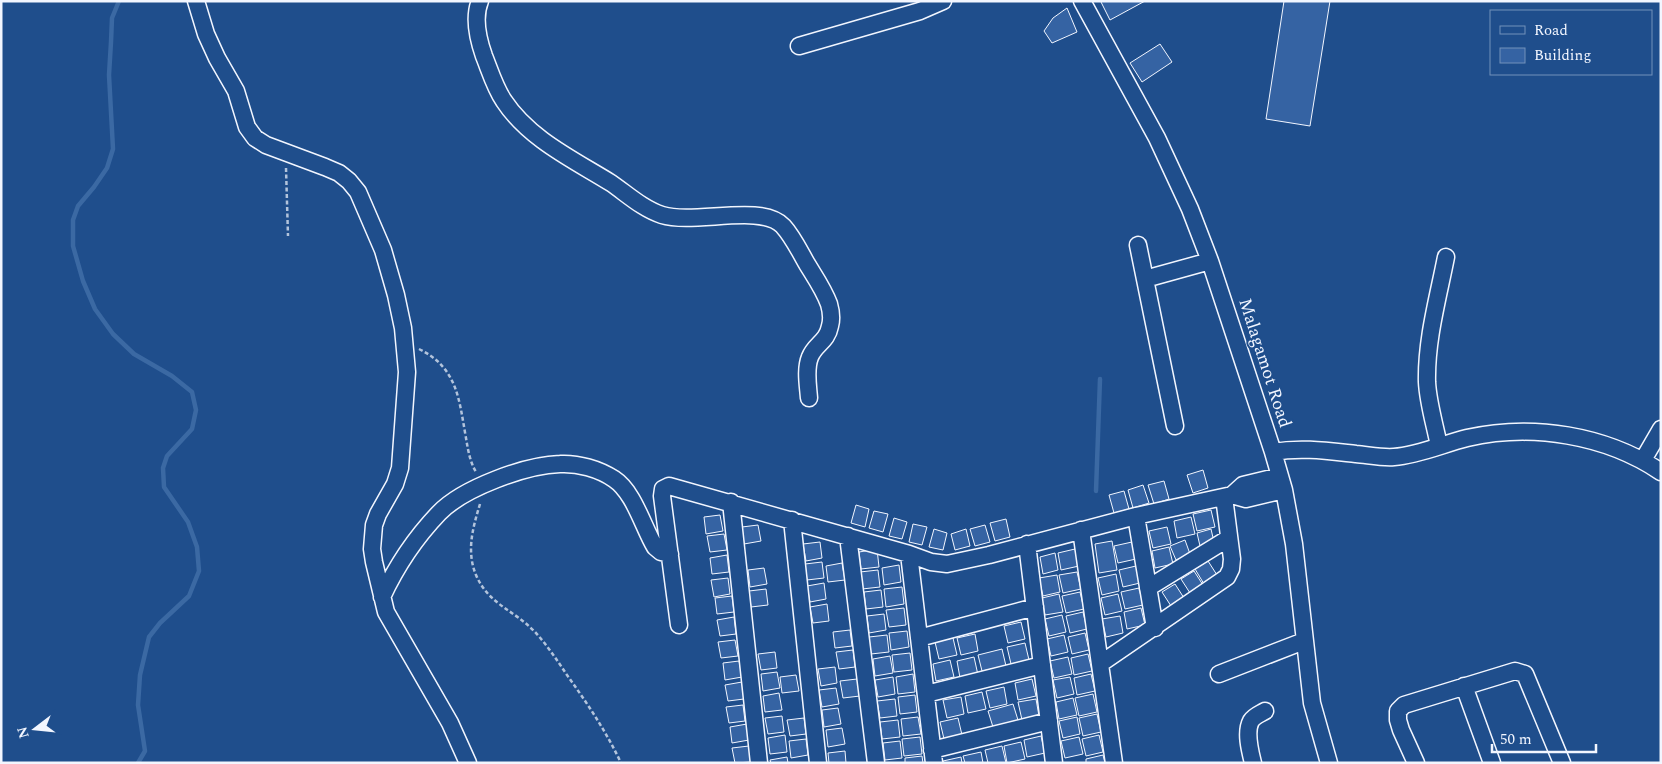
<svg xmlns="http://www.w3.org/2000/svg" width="1662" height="764" viewBox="0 0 1662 764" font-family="Spectral,serif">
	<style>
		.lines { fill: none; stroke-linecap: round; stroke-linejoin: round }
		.stream { stroke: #3b69a3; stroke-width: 4.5 }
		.building { fill: #3563a3; stroke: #f2f6ff }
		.minor-casing { stroke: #f2f6ff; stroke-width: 19 }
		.path { stroke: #b3c4dc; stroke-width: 2.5; stroke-dasharray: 4 2.5; stroke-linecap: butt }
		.minor { stroke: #1f4e8c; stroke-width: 16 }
		.labels { text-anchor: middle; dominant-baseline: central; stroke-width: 4; stroke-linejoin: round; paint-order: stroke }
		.street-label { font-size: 18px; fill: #f2f6ff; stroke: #1f4e8c }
	</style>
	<rect width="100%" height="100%" fill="#1f4e8c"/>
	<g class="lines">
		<path class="stream" d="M119,1L112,18L111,42L109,75L113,149L107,168L94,187L78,206L73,220V246L83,281L95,309L113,334L134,354L172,376L192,392L196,410L192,429L167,456L163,468L164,487L188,522L197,547L199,571L189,596L160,623L149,637L140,675L138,705L145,751L138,763
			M1096,491L1100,379"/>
	</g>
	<path class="building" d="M1145,1L1110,20L1101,2L1102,1Z
		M1284,1H1330L1310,126L1266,119Z
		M1067,8L1077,32L1052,43L1044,31L1053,18Z
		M1160,44L1172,62L1142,82L1130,63Z
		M1203,470L1208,488L1193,493L1187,475Z
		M1164,481L1169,499L1154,504L1148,485Z
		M1143,485L1149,503L1133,508L1128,490Z
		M1124,491L1129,509L1114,513L1109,495Z
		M856,505L869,509L865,527L851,523Z
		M1211,510L1215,527L1197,531L1193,514Z
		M874,511L888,514L883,532L869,528Z
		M720,515L723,531L706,534L704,517Z
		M1191,517L1195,534L1177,538L1174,521Z
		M894,518L907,522L902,539L889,536Z
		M1006,519L1010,537L995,541L990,523Z
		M913,524L927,527L922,545L909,542Z
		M758,525L761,541L744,544L742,527Z
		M985,525L990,542L975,546L970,529Z
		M1167,527L1171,544L1153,548L1149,531Z
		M934,529L947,533L943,550L929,547Z
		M966,529L970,546L955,550L951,534Z
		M1211,529L1214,542L1200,546L1197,533Z
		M724,534L727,550L710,552L707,536Z
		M1185,540L1190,554L1176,560L1170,546Z
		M1112,541L1117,570L1099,573L1095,544Z
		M820,542L822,558L806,561L803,544Z
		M1132,542L1136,559L1118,563L1114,546Z
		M1169,547L1173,564L1155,568L1152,551Z
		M877,549L879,567L861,569L859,552Z
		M1075,549L1079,566L1061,570L1058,553Z
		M1055,553L1058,570L1043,574L1040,557Z
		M727,555L729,572L712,574L710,558Z
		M1208,561L1217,575L1204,584L1195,569Z
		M822,562L824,578L807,580L805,564Z
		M842,563L845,580L828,582L826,566Z
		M899,565L901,582L884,585L882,568Z
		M1136,566L1140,583L1123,587L1119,570Z
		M764,568L767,584L750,587L748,570Z
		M878,570L880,587L862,589L860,572Z
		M1194,571L1203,585L1190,593L1181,579Z
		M1077,572L1081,589L1063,593L1059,575Z
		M1116,574L1119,591L1102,595L1098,578Z
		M1057,575L1060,592L1043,596L1039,578Z
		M728,578L730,594L714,597L711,580Z
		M824,583L826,599L810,602L807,586Z
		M1175,584L1184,598L1171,606L1162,592Z
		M902,587L904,604L886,607L884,589Z
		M1139,588L1143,605L1125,609L1121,592Z
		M766,589L768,605L751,607L749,591Z
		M881,590L883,607L866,609L864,592Z
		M1080,592L1084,609L1066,613L1062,596Z
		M1059,594L1063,612L1045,615L1042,598Z
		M1118,594L1122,611L1105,615L1101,598Z
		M732,596L734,612L717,614L715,598Z
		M827,604L829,621L813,623L810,607Z
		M904,608L906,625L889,627L886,610Z
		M1141,608L1145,625L1127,629L1124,612Z
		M1083,612L1087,629L1070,633L1066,616Z
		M884,614L886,630L869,633L867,616Z
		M1062,615L1066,632L1049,636L1045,619Z
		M1120,616L1123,633L1106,637L1102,619Z
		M734,617L736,634L720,636L717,620Z
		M1021,622L1025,639L1008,643L1004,626Z
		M850,630L852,646L835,648L833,632Z
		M907,631L909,647L891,650L889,633Z
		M1085,633L1089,650L1072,654L1068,637Z
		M975,634L978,651L961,655L957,638Z
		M887,635L889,652L871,654L869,637Z
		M1064,635L1068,652L1051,656L1047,639Z
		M953,638L957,655L939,659L935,642Z
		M735,640L738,656L721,658L718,642Z
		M1025,643L1029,660L1011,664L1007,647Z
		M1002,649L1006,666L982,671L978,655Z
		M853,650L855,667L839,669L836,652Z
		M775,652L777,668L761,670L758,654Z
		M910,653L912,670L894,672L892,655Z
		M1088,654L1092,671L1074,675L1071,658Z
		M890,656L893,673L875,676L873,659Z
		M974,657L978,675L960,678L957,661Z
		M1068,657L1072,674L1054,678L1050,661Z
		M950,660L954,677L936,681L933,664Z
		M739,661L742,677L725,680L723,663Z
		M835,667L837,683L821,686L818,669Z
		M777,672L780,688L763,691L761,674Z
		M913,674L915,692L898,694L896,677Z
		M1091,674L1095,691L1077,695L1074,678Z
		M796,675L799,691L782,693L780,677Z
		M893,677L895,694L878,697L875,680Z
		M1070,677L1074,694L1057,698L1053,680Z
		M857,679L860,696L843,698L840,681Z
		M1032,679L1036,696L1018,700L1015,683Z
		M742,682L744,699L728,701L725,685Z
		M1004,687L1007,704L990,708L986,691Z
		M836,688L839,704L822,707L819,690Z
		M982,692L986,709L968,713L965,696Z
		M779,693L782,710L765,712L763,696Z
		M1093,694L1097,712L1079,716L1075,698Z
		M915,695L917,712L900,714L898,697Z
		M961,697L964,714L947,718L943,700Z
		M1073,698L1077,715L1059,719L1056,702Z
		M895,699L897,716L880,718L877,701Z
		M1036,699L1039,716L1022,720L1018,702Z
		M1013,704L1018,720L993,727L988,711Z
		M743,705L745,721L729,723L726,707Z
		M838,708L841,724L824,727L822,710Z
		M1097,714L1101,732L1083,736L1079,718Z
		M782,716L784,732L768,734L765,718Z
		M918,717L921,734L903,736L901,719Z
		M1077,717L1080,734L1063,738L1059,721Z
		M804,718L806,734L790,736L787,720Z
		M958,718L962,735L944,739L940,722Z
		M898,720L900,737L882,739L880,722Z
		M747,724L749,740L732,743L730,727Z
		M842,728L845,744L828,747L826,730Z
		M785,735L787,752L770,754L768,738Z
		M1099,735L1103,752L1086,756L1082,739Z
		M1041,736L1045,753L1027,757L1024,740Z
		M920,737L922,754L904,756L902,739Z
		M1079,737L1083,754L1065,758L1061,741Z
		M806,739L808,755L791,758L789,741Z
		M900,741L902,758L885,760L883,743Z
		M1021,742L1025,759L1007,763L1004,746Z
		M749,746L751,762L735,763L732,748Z
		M1002,746L1006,763H988L985,750Z
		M845,751L846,763H829L828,753Z
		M981,752L983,763H965L963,756Z
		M1103,755L1105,763H1086V759Z
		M922,756L923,763H905V758Z
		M787,757L788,763H771L770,760Z
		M961,757L962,763H944L943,761Z"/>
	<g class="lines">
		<g class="minor-casing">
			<path id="minor" d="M196,1L206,34L217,58L236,91L247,127L255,138L266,145L325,167L339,173L349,181L358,192L383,250L396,295L403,328L407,372L400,468L395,484L378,514L374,525L372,549L374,562L386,612L450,723L468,763
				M480,1C473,18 478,39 484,56C490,71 495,88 504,101C529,139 574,160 611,183C627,194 643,209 662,215C695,225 761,203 783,226C793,237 800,252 807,264C815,277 824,290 829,304C831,311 832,319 830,326C827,342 815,344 810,357C805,369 808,385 809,398
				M1082,1L1157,138L1190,209L1210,261L1273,452L1284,490L1294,544L1312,703L1329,763
				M799,46L920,11L943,1
				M1138,245L1175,426
				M1145,279L1210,261
				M1439,446C1435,425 1428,403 1427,382C1426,340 1438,298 1446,257
				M1273,452C1301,447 1328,451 1356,454C1368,455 1382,458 1394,457C1419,455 1443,444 1467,438C1532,423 1606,435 1661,472
				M1643,460L1661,429
				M1232,495L1246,499L1284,490
				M731,502L759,763
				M1136,516L1155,628
				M792,520L818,763
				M1081,530L1114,763
				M848,536L876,763
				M1027,544L1054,763
				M909,554L934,763
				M1148,588L1229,538
				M382,597C396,567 416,537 439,513C463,488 526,465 560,464C578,463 599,469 614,479C634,492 643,527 655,547L661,552L670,554
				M679,625L662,496L663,489L669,486L909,554L931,562L947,564L989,555L1136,516L1232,495L1243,485L1280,476
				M919,638L1035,607
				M1100,664L1227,577L1231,569L1232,559L1224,497
				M1219,674L1304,641
				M1464,686L1492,763
				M926,694L1042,665
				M932,750L1049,721
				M1253,763C1250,751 1245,732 1251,721C1254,716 1260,714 1265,711
				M1416,763L1401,730L1398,720V711L1404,705L1515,671L1525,674L1562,763"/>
		</g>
		<path class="path" d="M286,168L288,236
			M419,349C458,368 459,400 466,438C468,450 470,462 476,472
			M480,504C473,527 466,551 476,575C489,605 513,609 535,632C547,645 557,660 567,675C587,703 606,731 621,763"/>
		<use href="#minor" class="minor"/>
	</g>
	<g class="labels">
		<g class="street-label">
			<text transform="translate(1265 363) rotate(72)">Malagamot Road</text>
		</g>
	</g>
	<rect width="1662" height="764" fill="none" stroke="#f2f6ff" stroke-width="5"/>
	<rect x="1490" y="10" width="162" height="65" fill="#1f4e8c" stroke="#7391ba"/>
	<rect x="1500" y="26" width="25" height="8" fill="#1f4e8c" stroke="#7391ba"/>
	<text x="1534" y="35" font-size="15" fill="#f2f6ff">Road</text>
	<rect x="1500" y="48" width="25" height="15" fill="#3563a3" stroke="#7391ba"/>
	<text x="1534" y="60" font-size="15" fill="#f2f6ff">Building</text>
	<g transform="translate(35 729) rotate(254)" stroke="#1f4e8c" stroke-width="4" paint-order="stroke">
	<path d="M0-4L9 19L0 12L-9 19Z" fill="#f2f6ff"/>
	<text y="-8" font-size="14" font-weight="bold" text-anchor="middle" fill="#f2f6ff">N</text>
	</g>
	<path d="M1492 744v8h104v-8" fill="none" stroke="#f2f6ff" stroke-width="2.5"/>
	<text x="1500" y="744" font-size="15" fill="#f2f6ff" stroke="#1f4e8c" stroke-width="4" paint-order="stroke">50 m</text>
</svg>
